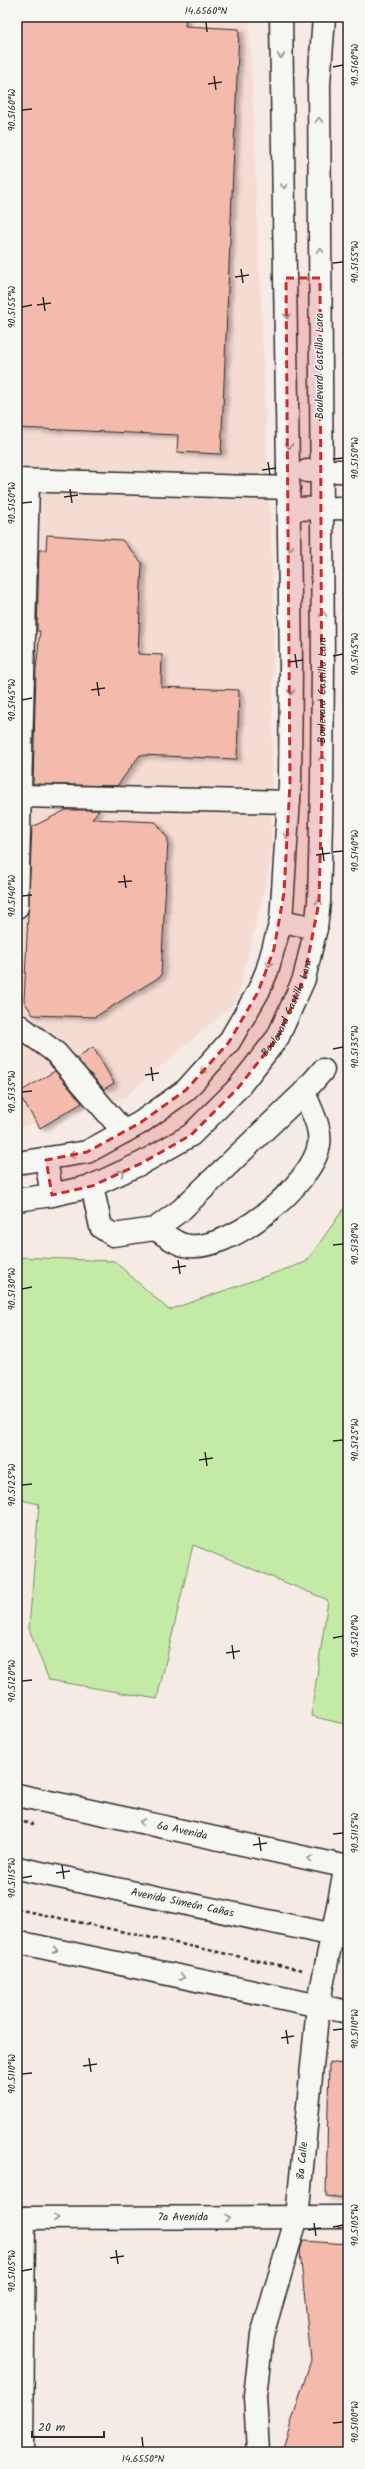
<svg xmlns="http://www.w3.org/2000/svg" width="365" height="2469" viewBox="0 0 365 2469" font-family="Kalam,sans-serif">
	<style>
		.built { fill: #f5dcd3 }
		.green { fill: #c3eba6; stroke: #778b68 }
		.building { fill: #f4bbac; stroke: #2b2b2b; filter: url(#shadow) }
		.lines { fill: none; stroke-linecap: round; stroke-linejoin: round }
		.minor-casing { stroke: #2b2b2b; stroke-width: 25 }
		.path { stroke: #2b2b2b; stroke-width: 2.5; stroke-dasharray: 4 3; stroke-linecap: butt }
		.minor { stroke: #f6f6f2; stroke-width: 22 }
		.oneway { stroke: #90908e }
		.marked { fill: #d62828; fill-opacity: 0.2; stroke: #d62828; stroke-width: 3; stroke-dasharray: 8 5; stroke-linejoin: round }
		.ticks { fill: none; stroke: #2b2b2b; stroke-width: 1.5 }
		.labels { text-anchor: middle; dominant-baseline: central; stroke-width: 3; stroke-linejoin: round; paint-order: stroke }
		.street-label { font-size: 11px; fill: #2b2b2b; stroke: #f6f6f2 }
		.neatline { fill: none; stroke: #2b2b2b; stroke-width: 1.5 }
		.ticks-label { font-size: 10px; text-anchor: middle; fill: #2b2b2b }
	</style>
	<defs>
		<filter id="shadow"><feDropShadow dx="4.5" dy="2.5" stdDeviation="2" flood-color="#0004"/></filter>
	</defs>
	<rect width="100%" height="100%" fill="#f6eae4"/>
	<filter id="ink" filterUnits="userSpaceOnUse"><feTurbulence type="fractalNoise" baseFrequency=".025" numOctaves="2"/><feDisplacementMap in="SourceGraphic" scale="8" xChannelSelector="R" yChannelSelector="G"/><feConvolveMatrix kernelMatrix="1 2 1 2 8 2 1 2 1" color-interpolation-filters="sRGB"/></filter>
	<g filter="url(#ink)">
		<path class="built" d="M17,17H249L274,613L271,862L236,1002L124,1098L17,1128Z
			M346,539H348V728Z"/>
		<path class="green" d="M348,1203V1725L311,1716L328,1600L193,1545L157,1699L49,1680L29,1629L39,1504L17,1499V1257L114,1261L169,1310L306,1262Z"/>
		<path class="building" d="M17,17H186L185,26L239,29L221,454L177,452L178,435L17,428Z
			M47,535L122,540L142,563L138,654L162,655L161,687L239,690L237,759L140,755L117,786L33,784L36,670L40,631H37L39,550H46Z
			M66,810H99L92,819L156,822L168,839L161,976L95,1017L33,1015L24,1001L32,827Z
			M93,1047L114,1083L104,1089L76,1058Z
			M55,1071L82,1103L40,1128L18,1093Z
			M329,2062L348,2065V2198L326,2196Z
			M303,2241L348,2244V2452H282L311,2360L300,2251Z"/>
		<g class="lines">
			<g class="minor-casing">
				<g id="minor">
					<path d="M307,471H348"/>
					<path d="M17,480L289,488"/>
					<path d="M289,509L348,508"/>
					<path d="M21,796L289,802"/>
					<path d="M17,907L28,481"/>
					<path d="M281,921L316,928"/>
					<path d="M17,1024L56,1053L124,1132"/>
					<path d="M46,1160L52,1195"/>
					<path d="M17,1163L87,1152L140,1123L186,1090L229,1042L258,992L267,971L281,921L290,783L291,664L281,17"/>
					<path d="M92,1186L101,1227L113,1235L155,1229L181,1210L304,1092L323,1070"/>
					<path id="s1" d="M17,1200L52,1195L92,1186L142,1163L191,1135L238,1088L278,1037L304,979L316,928L319,902L322,782L323,662L319,84L324,17"/>
					<path d="M155,1229C164,1234 175,1243 184,1245C227,1256 312,1185 319,1145C322,1127 310,1109 304,1092"/>
					<path id="s2" d="M17,1795L348,1867"/>
					<path id="s3" d="M17,1868L348,1938"/>
					<path d="M17,1942L348,2012"/>
					<path id="s4" d="M17,2218L348,2217"/>
					<path d="M22,2452L24,2218"/>
					<path id="s5" d="M258,2452L255,2396L262,2335L297,2217L318,2006L346,1866"/>
				</g>
			</g>
			<path class="path" d="M17,1821L33,1824
				M17,1909L302,1970"/>
			<use href="#minor" class="minor"/>
		</g>
		<defs><path id="oneway-chevron" d="M-2-3.5L2.5 0L-2 3.5" fill="none" stroke-width="1.6" stroke-linecap="round" stroke-linejoin="round"/></defs>
		<g class="oneway">
			<use href="#oneway-chevron" transform="translate(281 56) rotate(89)"/>
			<use href="#oneway-chevron" transform="translate(319 120) rotate(-90)"/>
			<use href="#oneway-chevron" transform="translate(284 186) rotate(89)"/>
			<use href="#oneway-chevron" transform="translate(320 250) rotate(-90)"/>
			<use href="#oneway-chevron" transform="translate(287 316) rotate(89)"/>
			<use href="#oneway-chevron" transform="translate(289 446) rotate(89)"/>
			<use href="#oneway-chevron" transform="translate(290 548) rotate(89)"/>
			<use href="#oneway-chevron" transform="translate(323 614) rotate(-91)"/>
			<use href="#oneway-chevron" transform="translate(291 692) rotate(91)"/>
			<use href="#oneway-chevron" transform="translate(322 758) rotate(-89)"/>
			<use href="#oneway-chevron" transform="translate(287 836) rotate(93)"/>
			<use href="#oneway-chevron" transform="translate(319 902) rotate(-86)"/>
			<use href="#oneway-chevron" transform="translate(269 964) rotate(107)"/>
			<use href="#oneway-chevron" transform="translate(203 1071) rotate(132)"/>
			<use href="#oneway-chevron" transform="translate(72 1155) rotate(170)"/>
			<use href="#oneway-chevron" transform="translate(122 1173) rotate(-24)"/>
			<use href="#oneway-chevron" transform="translate(142 1822) rotate(-168)"/>
			<use href="#oneway-chevron" transform="translate(310 1859) rotate(-168)"/>
			<use href="#oneway-chevron" transform="translate(55 1950) rotate(12)"/>
			<use href="#oneway-chevron" transform="translate(182 1977) rotate(12)"/>
			<use href="#oneway-chevron" transform="translate(56 2218)"/>
			<use href="#oneway-chevron" transform="translate(228 2218)"/>
		</g>
	</g>
	<path class="marked" d="M286,278H320L322,782L319,902L304,979L278,1037L238,1088L191,1135L142,1163L92,1186L52,1195L46,1160L87,1152L140,1123L186,1090L229,1042L258,992L274,949L284,893L290,783Z"/>
	<path class="ticks" d="M206,22L207,32M333,67L343,65M214,76L216,90M208,84L222,82M22,110L32,109M333,263L343,262M241,269L243,283M235,277L249,275M43,297L45,311M37,305L51,303M22,307L32,305M333,459L343,458M268,462L270,475M262,470L276,468M70,489L72,503M64,497L78,495M22,503L32,502M295,654L297,668M333,656L343,654M289,662L303,660M97,682L99,696M91,690L105,688M22,700L32,698M322,847L324,861M333,852L343,851M316,855L330,853M124,875L126,888M118,882L132,881M22,896L32,895M333,1049L343,1047M151,1067L153,1081M145,1075L159,1073M22,1092L32,1091M333,1245L343,1244M178,1260L180,1274M172,1268L186,1266M22,1289L32,1287M333,1441L343,1440M205,1452L207,1466M199,1460L213,1458M22,1485L32,1484M333,1638L343,1636M232,1645L234,1659M226,1653L240,1651M22,1681L32,1680M333,1834L343,1833M259,1837L261,1851M253,1845L267,1843M62,1865L64,1879M56,1873L70,1871M22,1878L32,1876M286,2030L288,2044M333,2030L343,2029M281,2038L294,2036M89,2058L91,2072M83,2066L97,2064M22,2074L32,2073M314,2223L316,2236M333,2227L343,2225M308,2230L321,2228M116,2250L118,2264M110,2258L124,2256M22,2271L32,2269M333,2423L343,2422M142,2437L143,2447"/>
	<g class="labels">
		<g class="street-label">
			<text transform="translate(320 366) rotate(-90)">Boulevard Castillo Lara</text>
			<text stroke="none"><textPath href="#s1" startOffset="673">Boulevard Castillo Lara</textPath></text>
			<text stroke="none"><textPath href="#s1" startOffset="349">Boulevard Castillo Lara</textPath></text>
			<text stroke="none"><textPath href="#s2" startOffset="169">6a Avenida</textPath></text>
			<text stroke="none"><textPath href="#s3" startOffset="169">Avenida Simeón Cañas</textPath></text>
			<text stroke="none"><textPath href="#s5" startOffset="297">8a Calle</textPath></text>
			<text stroke="none"><textPath href="#s4" startOffset="166">7a Avenida</textPath></text>
		</g>
	</g>
	<rect width="365" height="2469" fill="none" stroke="#f6f6f2" stroke-width="44"/>
	<path d="M32 2431v6h72v-6" fill="none" stroke="#2b2b2b" stroke-width="2"/>
	<text x="38" y="2431" font-size="12" fill="#2b2b2b" stroke="#f6f6f2" stroke-width="3" paint-order="stroke">20 m</text>
	<rect x="22" y="22" width="321" height="2425" class="neatline"/>
	<g class="ticks-label">
		<text x="206" y="14">14.6560°N</text>
		<text transform="translate(354 65) rotate(-90)" y="4">90.5160°W</text>
		<text transform="translate(11 110) rotate(-90)" y="4">90.5160°W</text>
		<text transform="translate(354 262) rotate(-90)" y="4">90.5155°W</text>
		<text transform="translate(11 307) rotate(-90)" y="4">90.5155°W</text>
		<text transform="translate(354 458) rotate(-90)" y="4">90.5150°W</text>
		<text transform="translate(11 503) rotate(-90)" y="4">90.5150°W</text>
		<text transform="translate(354 654) rotate(-90)" y="4">90.5145°W</text>
		<text transform="translate(11 700) rotate(-90)" y="4">90.5145°W</text>
		<text transform="translate(354 851) rotate(-90)" y="4">90.5140°W</text>
		<text transform="translate(11 896) rotate(-90)" y="4">90.5140°W</text>
		<text transform="translate(354 1047) rotate(-90)" y="4">90.5135°W</text>
		<text transform="translate(11 1092) rotate(-90)" y="4">90.5135°W</text>
		<text transform="translate(354 1244) rotate(-90)" y="4">90.5130°W</text>
		<text transform="translate(11 1289) rotate(-90)" y="4">90.5130°W</text>
		<text transform="translate(354 1440) rotate(-90)" y="4">90.5125°W</text>
		<text transform="translate(11 1485) rotate(-90)" y="4">90.5125°W</text>
		<text transform="translate(354 1636) rotate(-90)" y="4">90.5120°W</text>
		<text transform="translate(11 1681) rotate(-90)" y="4">90.5120°W</text>
		<text transform="translate(354 1833) rotate(-90)" y="4">90.5115°W</text>
		<text transform="translate(11 1878) rotate(-90)" y="4">90.5115°W</text>
		<text transform="translate(354 2029) rotate(-90)" y="4">90.5110°W</text>
		<text transform="translate(11 2074) rotate(-90)" y="4">90.5110°W</text>
		<text transform="translate(354 2225) rotate(-90)" y="4">90.5105°W</text>
		<text transform="translate(11 2271) rotate(-90)" y="4">90.5105°W</text>
		<text transform="translate(354 2422) rotate(-90)" y="4">90.5100°W</text>
		<text x="143" y="2462">14.6550°N</text>
	</g>
</svg>
